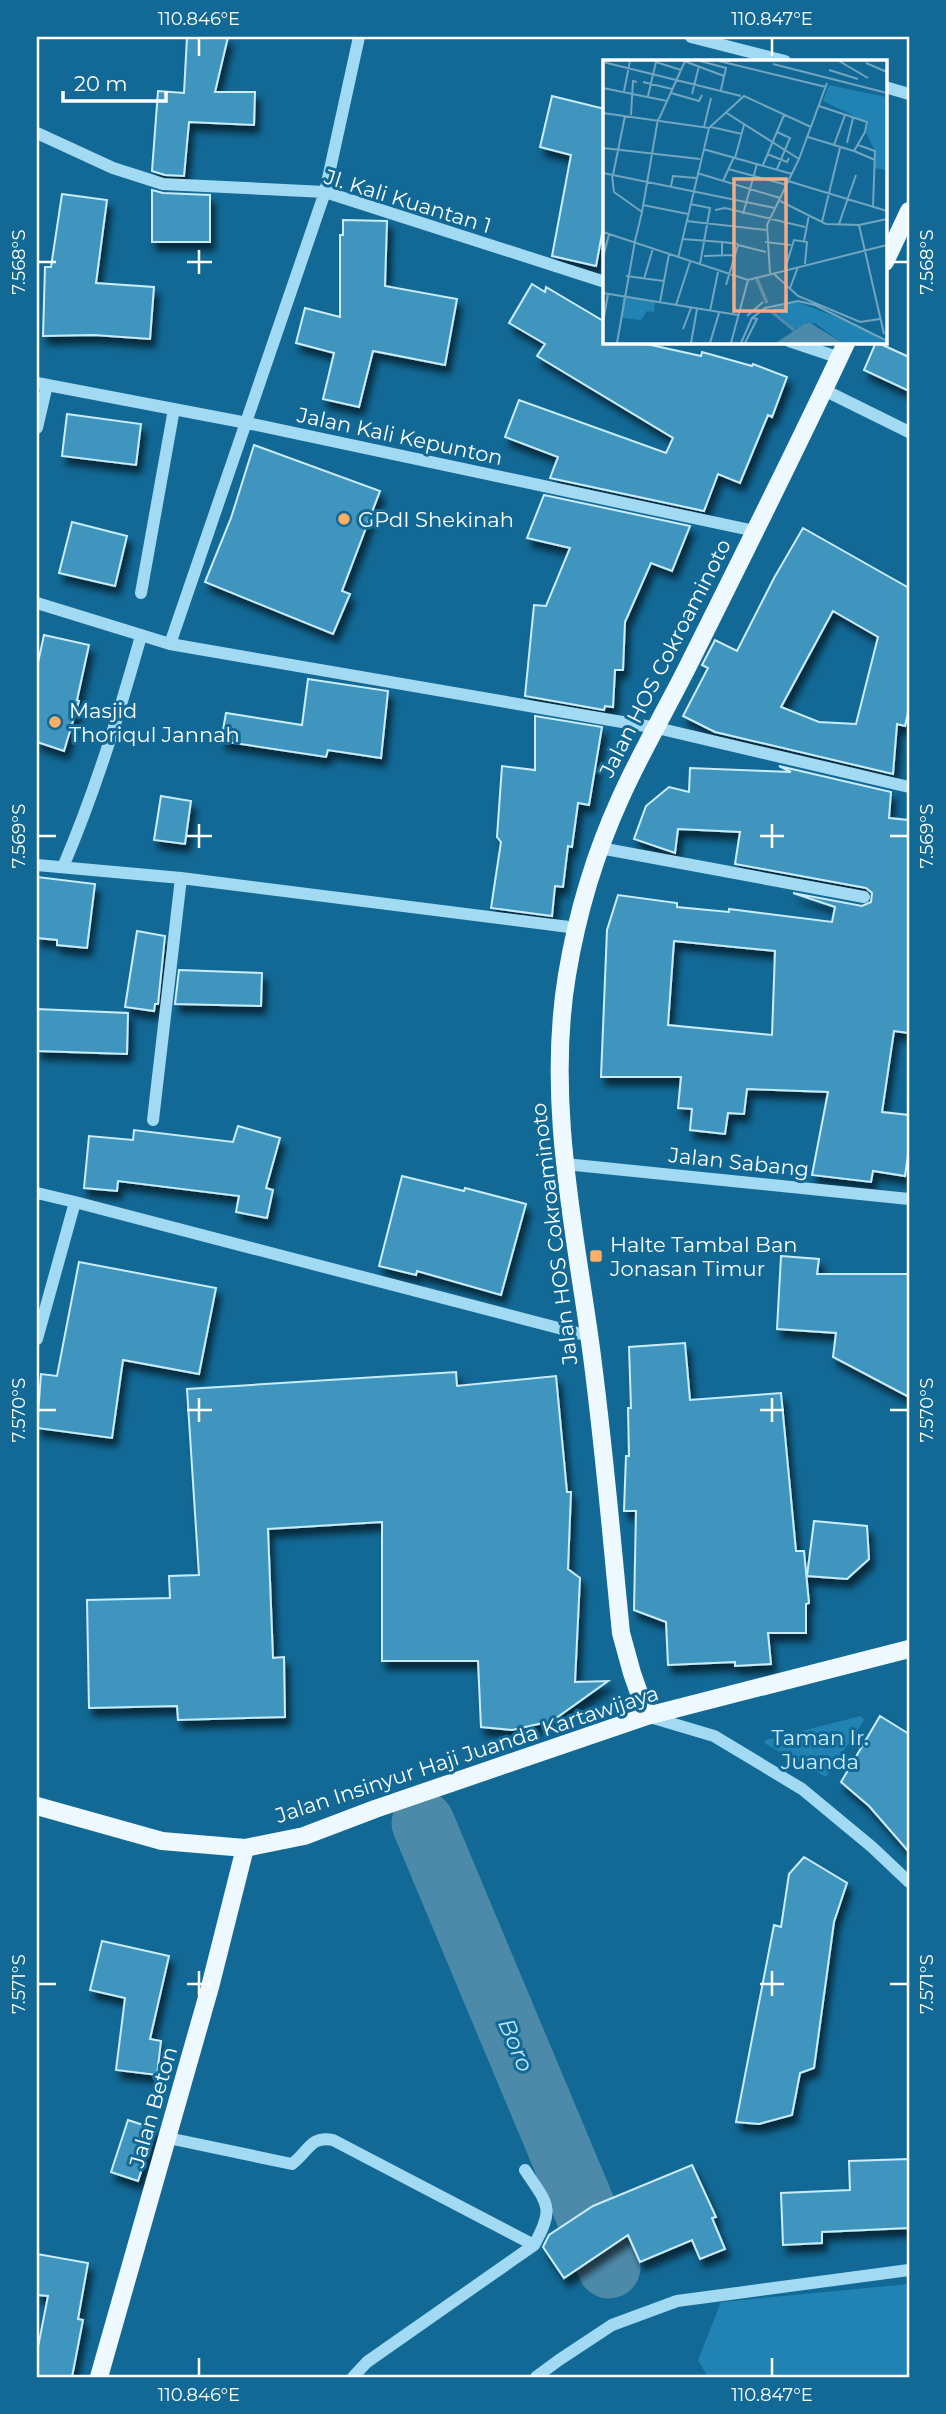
<svg xmlns="http://www.w3.org/2000/svg" width="946" height="2414" viewBox="0 0 946 2414" font-family="Montserrat,sans-serif">
	<style>
		.green { fill: #2183b3 }
		.lines { fill: none; stroke-linecap: round; stroke-linejoin: round }
		.river { stroke: #4d8aa9; stroke-width: 63 }
		.building { fill: #3f95bf; stroke: #caedfd; stroke-width: 2; fill-rule: evenodd; filter: url(#shadow) }
		.minor { stroke: #a2d9f3; stroke-width: 12 }
		.major { stroke: #eef8ff; stroke-width: 18 }
		.ticks { fill: none; stroke: #fff; stroke-width: 2.5 }
		.poi-dot { fill: #ffaf64; stroke: #126996; stroke-width: 2.5 }
		.labels { text-anchor: middle; dominant-baseline: central; stroke-width: 6; stroke-linejoin: round; paint-order: stroke }
		.street-label { font-size: 21px; fill: #fff; stroke: #126996 }
		.poi-label { font-size: 21px; fill: #fff; stroke: #126996; text-anchor: start }
		.park-label { font-size: 21px; fill: #caedfd; stroke: #126996 }
		.water-label { font-size: 23px; font-style: italic; fill: #bae6fb; stroke: #126996 }
		.inset-river { fill: none; stroke: #4d8aa9; stroke-width: 3.5 }
		.inset-road { fill: none; stroke: #71a5c0; stroke-width: 2 }
		.view { fill: #f4ac86; fill-opacity: 0.15; stroke: #f4ac86; stroke-width: 3.5 }
		.inset-edge { fill: none; stroke: #fff; stroke-width: 3.5 }
		.neatline { fill: none; stroke: #fff; stroke-width: 2.5 }
		.ticks-label { font-size: 18px; text-anchor: middle; fill: #fff }
	</style>
	<defs>
		<filter id="shadow"><feDropShadow dx="4.5" dy="8" stdDeviation="3.5" flood-color="#0009"/></filter>
	</defs>
	<rect width="100%" height="100%" fill="#126996"/>
	<path class="green" d="M861,1716L864,1720L826,1777L764,1743L766,1740Z
		M909,2284V2377H708L698,2360L721,2302Z"/>
	<g class="lines">
		<path class="river" d="M423,1823L609,2267"/>
	</g>
	<path class="building" d="M187,37H228L215,92H255L254,125L189,122L184,176L165,175L152,171L158,91L184,93Z
		M552,96L605,109V218L596,266L552,256L571,155L540,147Z
		M152,190L163,193L210,195V242H152Z
		M62,194L107,200L96,283L154,287L150,339L94,335L43,336L45,267H51Z
		M343,220L387,221L385,286L457,299L445,365L373,351L359,407L323,399L334,353L296,343L305,308L340,317V235H343Z
		M532,284L545,292L546,287L605,322V341H633L701,356L702,352L752,366L753,364L787,377L772,417L768,415L740,483L718,474L704,511L550,478L558,457L505,437L519,400L666,453L673,438L537,356L545,344L509,323Z
		M876,342L909,357V391L864,370Z
		M67,414L141,424L136,465L62,456Z
		M254,445L380,491L342,591L350,594L333,634L205,582L231,518Z
		M544,495L690,526L672,571L651,563L625,622L623,670H615L613,707L605,706L604,710L525,696L534,605L546,606L570,548L527,538Z
		M72,522L127,536L115,586L59,573Z
		M803,528L909,588V709L905,726L897,724L893,774L715,732L683,716L708,668L702,665L715,640L737,651L774,578ZM833,611L878,637L856,724L819,722L781,707Z
		M44,635L89,645L77,700L79,701L64,751L37,742V667Z
		M308,679L388,691L381,758L328,750L326,757L221,741L226,713L302,725Z
		M535,716L602,727L589,805L578,803L572,847L568,846L563,887L555,886L552,916L491,908L501,842L497,837L502,766L535,770Z
		M779,766L891,792L889,818L909,820V1033L894,1031L882,1112L909,1115V1148L905,1176L873,1171L871,1182L812,1175L828,1092L747,1089L744,1114L728,1113L725,1134L690,1130L692,1109L678,1108L681,1077H601L607,930L618,895L677,903V907L729,912V909L832,922L835,907L793,893L862,906L871,902L872,893L866,888L735,864L740,832L678,829L675,853L634,839L646,806L669,787L689,792L690,768L791,772ZM674,941L775,951L772,1035L668,1025Z
		M161,796L191,801L185,844L154,840Z
		M37,877L95,884L87,948L57,945V940L37,938Z
		M137,931L165,936L158,1004H155L154,1011L125,1007Z
		M179,970L262,973L261,1006L175,1004Z
		M37,1009L128,1013L127,1054L37,1051Z
		M238,1126L280,1138L266,1188L273,1190L267,1218L236,1212L239,1196L118,1181L117,1191L84,1188L89,1136L133,1140L134,1130L233,1142Z
		M402,1176L464,1191L465,1188L526,1204L501,1295L417,1271L416,1275L379,1266Z
		M781,1256L819,1259L817,1274H909V1397L833,1357L836,1333L777,1329Z
		M79,1262L216,1288L199,1374L123,1360L112,1438L37,1428L41,1374L57,1376Z
		M685,1343L690,1400L781,1393L796,1551H804L809,1603L806,1604V1633H768L771,1664L735,1666V1662L668,1665L666,1622L634,1610L636,1511H624L626,1456H629L628,1408H631L629,1347Z
		M456,1372L457,1386L556,1376L567,1492H571L568,1569L580,1578L575,1682L608,1681L552,1721L512,1730L481,1727L478,1661H382V1522L268,1529L273,1658L284,1657L285,1717L178,1720L177,1706L89,1708L87,1600L170,1598L169,1576L199,1575L187,1389Z
		M814,1521L867,1526L869,1559L847,1579L807,1576Z
		M880,1716L909,1734V1852L869,1806L841,1782Z
		M804,1857L847,1883L834,1922L814,2068L800,2073L792,2115L759,2124L736,2122L774,1925L781,1927L789,1874Z
		M102,1941L169,1956L150,2039L161,2041L157,2075L116,2070L125,1998L90,1990Z
		M128,2120L155,2129L138,2181L111,2172Z
		M909,2159V2228L822,2232V2243L783,2245L781,2193L850,2190L849,2161Z
		M692,2165L716,2217L712,2218L725,2249L700,2259L692,2240L640,2262L628,2235L564,2278L543,2247L549,2235L593,2206Z
		M37,2254L88,2263L78,2319L83,2320L72,2377H37V2352L48,2296L37,2295Z"/>
	<g class="lines">
		<path class="minor" d="M691,37L785,61
			M885,87L909,94
			M37,133L113,168L163,184L325,192L605,282
			M789,341L840,358
			M37,383L247,423L755,531
			M824,390L909,432
			M37,428L47,385
			M141,593L174,409
			M37,603L170,644L657,728L909,787
			M170,644L325,192L359,37
			M600,848L864,897
			M37,865L181,878L577,928
			M63,867C96,789 118,717 141,636
			M153,1120L181,878
			M565,1164L909,1199
			M37,1193L75,1202
			M37,1339L75,1202L589,1336
			M650,1717L714,1736L802,1789L872,1847L909,1882
			M168,2138L292,2164C308,2152 311,2135 333,2140L534,2245
			M353,2377L367,2362L534,2245C555,2207 548,2205 525,2170
			M536,2377L559,2360L612,2325L677,2301L909,2270"/>
		<path class="major" d="M885,262L909,211
			M647,1716L632,1673L621,1633C611,1533 603,1433 589,1334C572,1216 547,1095 567,975C577,915 595,854 620,799C640,754 666,710 688,666C742,558 796,450 847,341
			M37,1806L162,1841L245,1848L304,1836L375,1809L647,1716L909,1649
			M99,2377L210,1987L245,1848"/>
	</g>
	<path class="ticks" d="M199,38V56M772,38V56M199,250V274M38,262H56M187,262H212M890,262H908M199,824V848M772,824V848M38,836H56M187,836H212M760,836H784M890,836H908M199,1398V1422M772,1398V1422M38,1410H56M187,1410H212M760,1410H784M890,1410H908M199,1971V1996M772,1971V1996M38,1984H56M187,1984H212M760,1984H784M890,1984H908M199,2358V2376M772,2358V2376"/>
	<g class="poi-dot">
		<circle cx="344" cy="519" r="7"/>
		<circle cx="55" cy="722" r="7"/>
		<rect x="589" y="1249" width="14" height="14" rx="3.5"/>
	</g>
	<g class="labels">
		<g class="street-label">
			<text transform="translate(408 201) rotate(17)">Jl. Kali Kuantan 1</text>
			<text transform="translate(400 436) rotate(12)">Jalan Kali Kepunton</text>
			<text transform="translate(665 658) rotate(-63)">Jalan HOS Cokroaminoto</text>
			<text transform="translate(739 1162) rotate(6)">Jalan Sabang</text>
			<text transform="translate(554 1234) rotate(-97)">Jalan HOS Cokroaminoto</text>
			<text transform="translate(467 1754) rotate(-18)">Jalan Insinyur Haji Juanda Kartawijaya</text>
			<text transform="translate(153 2107) rotate(-74)">Jalan Beton</text>
		</g>
		<g class="poi-label">
			<text x="358" y="519">GPdI Shekinah</text>
			<text x="69" y="710">Masjid<tspan x="69" dy="24">Thoriqul Jannah</tspan></text>
			<text x="610" y="1244">Halte Tambal Ban<tspan x="610" dy="24">Jonasan Timur</tspan></text>
		</g>
		<g class="park-label">
			<text x="820" y="1737">Taman Ir.<tspan x="820" dy="24">Juanda</tspan></text>
		</g>
		<g class="water-label">
			<text transform="translate(516 2045) rotate(67)">Boro</text>
		</g>
	</g>
	<g transform="translate(603 60)">
		<rect width="284" height="284" fill="#126996"/>
		<path d="M226,25L283,37V110L271,108L273,93L263,73L265,63L220,41ZM20,237L52,242L51,252L44,251L38,260L18,258ZM194,242L255,265L283,283H240L212,263L192,269L169,248Z" fill="#2183b3"/>
		<path d="M207,263L240,283H173L201,264Z" fill="#4d8aa9"/>
		<path class="inset-river" d="M154,219L164,243M168,251L191,270"/>
		<path class="inset-road" d="M81,1L121,16L118,30M97,1L123,8L121,17M116,1L223,27M236,1L265,18M0,2L138,36M263,3L284,12M170,4L284,33M226,10L255,19M40,22L69,29M0,28L64,41M21,31L27,1M68,33L96,41L99,35M89,34L96,6M45,36L53,2L78,10M122,52L196,99M0,53L106,68L141,36L208,67M28,55L30,21L34,22M56,59L82,1M101,67L108,38M108,67L139,74M205,77L251,91L262,72L264,62L216,46M244,83L250,58M231,85L242,55M255,85L272,91L270,147M0,88L97,99M100,89L189,114M251,91L272,100M164,94L184,102L186,98M132,98L141,65M160,105L181,55M125,109L184,125M174,109L187,78L174,72M0,113L172,148M94,113L177,138M9,115L11,132L39,152M10,115L22,56M120,121L131,97M185,121L284,151M68,126L70,116L93,118M226,133L237,88M177,141L223,164L256,165L281,274M87,144L107,148L97,204M40,145L85,154M112,150L122,148L202,167M39,152L55,59M140,154L154,104M83,161L163,170M219,162L226,133M236,164L253,115M256,165L284,159M0,172L145,220L284,185M79,179L119,182M32,181L39,152M201,181L206,155M162,182L188,185M119,195V182L135,184M101,196L132,195M0,198L6,174M75,198L106,68M182,209L191,180L204,182L202,204M167,213L164,165L196,99L224,23M171,214L195,236L257,262L277,259M23,216L61,221M41,219L50,188M123,225L135,185L163,192M187,228L195,207M0,233L135,255M195,241L212,245L284,281M57,242L66,194M73,245L87,202M107,251L115,212M144,256L160,242M0,263L5,234M80,269L88,248M14,283L32,181M88,283L94,249M107,283L116,253M128,283L145,220M138,283L149,258L162,248L195,241M142,283L154,259L149,258"/>
		<path class="view" d="M131,119H183V251H131Z"/>
		<rect width="284" height="284" class="inset-edge"/>
	</g>
	<rect width="946" height="2414" fill="none" stroke="#126996" stroke-width="77"/>
	<path d="M63 91v10h103v-10" fill="none" stroke="#ffffff" stroke-width="3.5"/>
	<text x="74" y="91" font-size="21" fill="#ffffff" stroke="#126996" stroke-width="5" paint-order="stroke">20 m</text>
	<rect x="38" y="38" width="870" height="2338" class="neatline"/>
	<g class="ticks-label">
		<text x="199" y="25">110.846°E</text>
		<text x="772" y="25">110.847°E</text>
		<text transform="translate(19 262) rotate(-90)" y="6">7.568°S</text>
		<text transform="translate(927 262) rotate(-90)" y="6">7.568°S</text>
		<text transform="translate(19 836) rotate(-90)" y="6">7.569°S</text>
		<text transform="translate(927 836) rotate(-90)" y="6">7.569°S</text>
		<text transform="translate(19 1410) rotate(-90)" y="6">7.570°S</text>
		<text transform="translate(927 1410) rotate(-90)" y="6">7.570°S</text>
		<text transform="translate(19 1984) rotate(-90)" y="6">7.571°S</text>
		<text transform="translate(927 1984) rotate(-90)" y="6">7.571°S</text>
		<text x="199" y="2401">110.846°E</text>
		<text x="772" y="2401">110.847°E</text>
	</g>
</svg>
